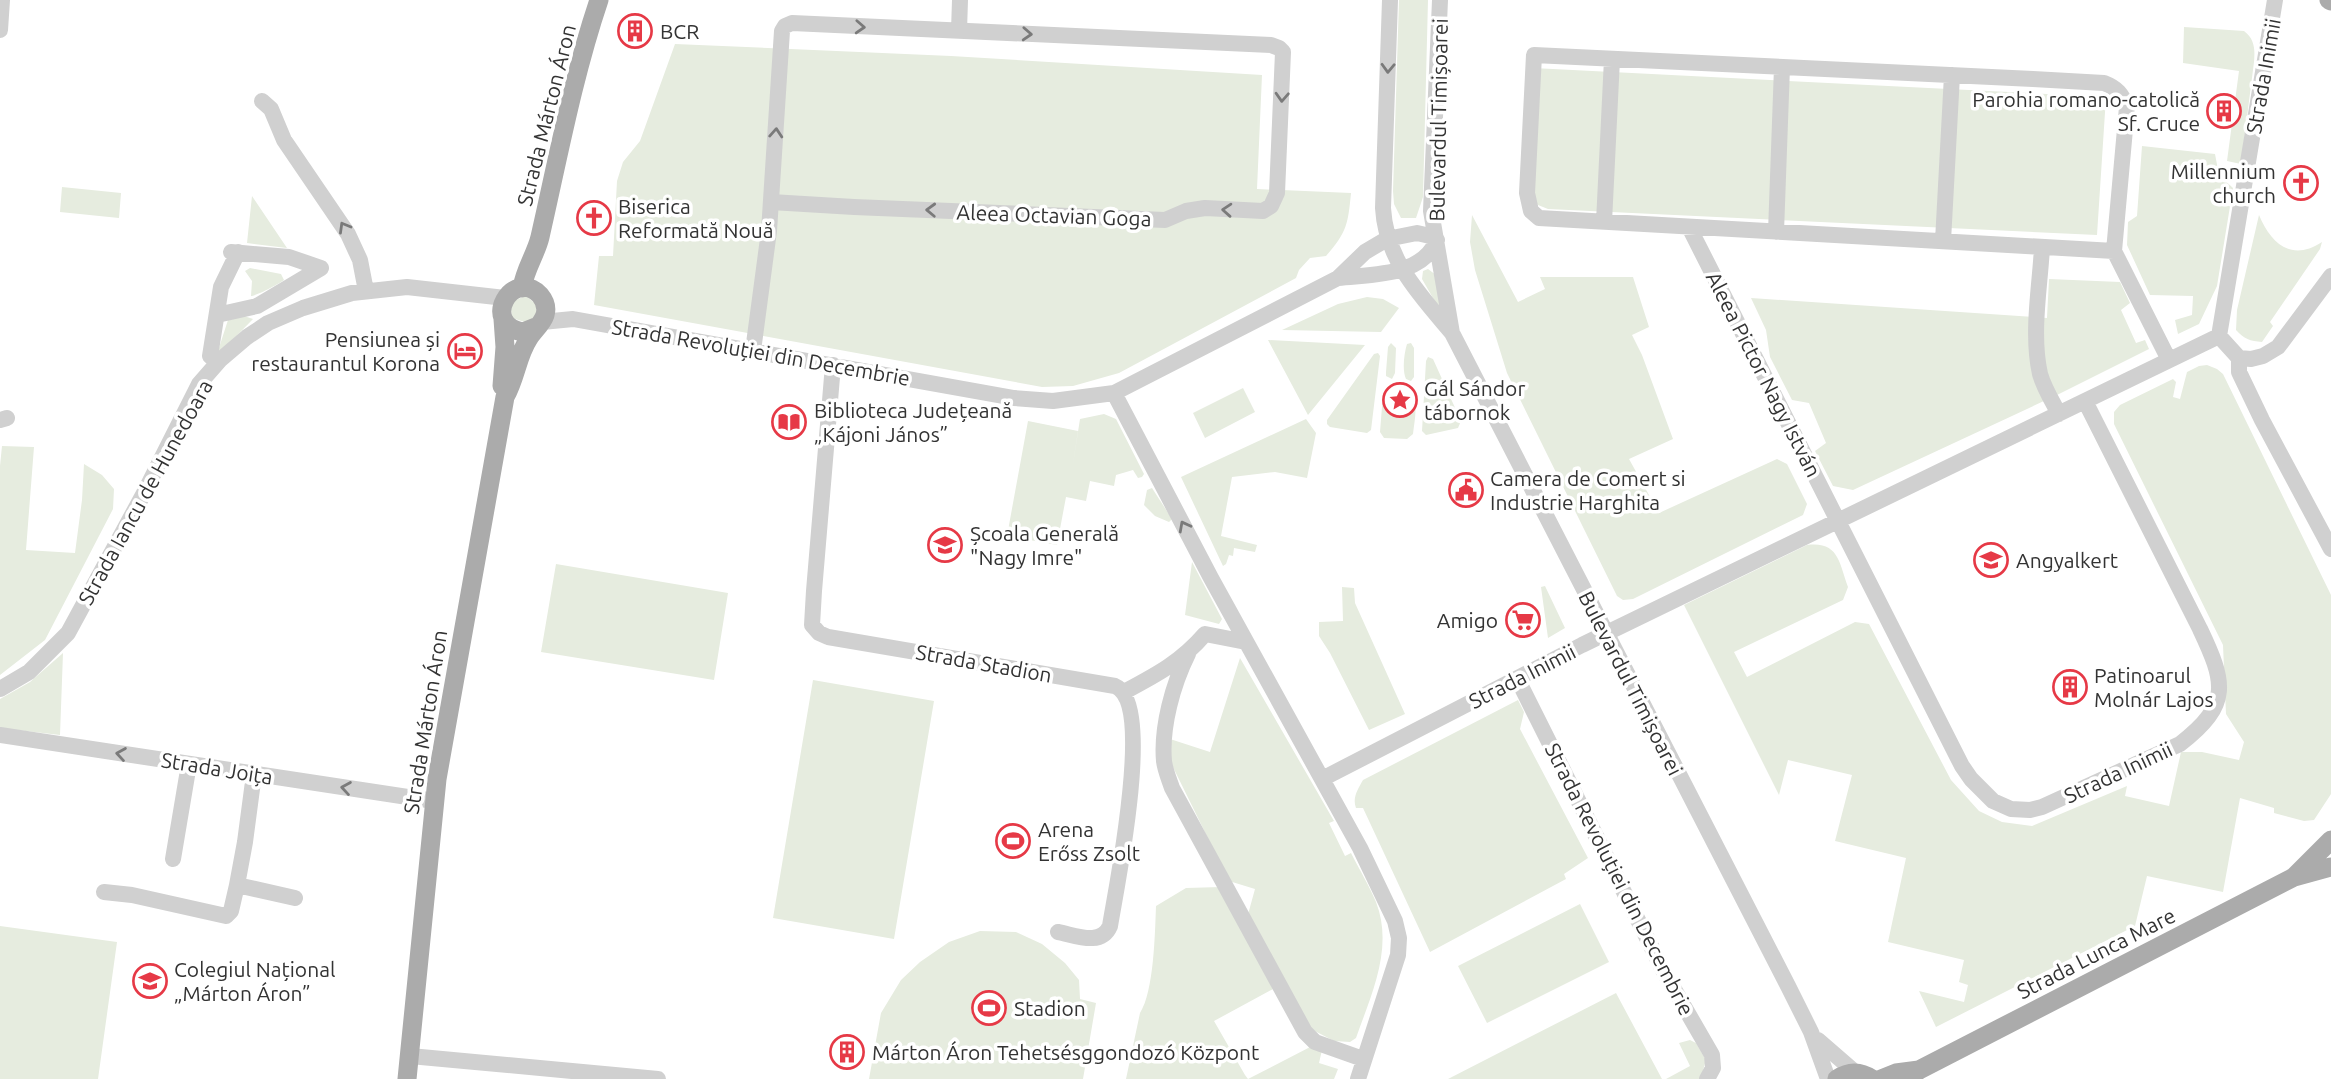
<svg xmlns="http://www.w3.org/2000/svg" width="2331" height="1079" viewBox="0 0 2331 1079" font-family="Ubuntu,sans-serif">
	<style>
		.green { fill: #e6ecdf }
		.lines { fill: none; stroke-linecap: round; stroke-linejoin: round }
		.minor { stroke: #d0d0d0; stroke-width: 16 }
		.major { stroke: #ababab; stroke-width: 19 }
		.oneway { stroke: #7a7a7a }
		.labels { text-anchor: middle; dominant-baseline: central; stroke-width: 7; stroke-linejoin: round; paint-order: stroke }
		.poi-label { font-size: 21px; fill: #333; stroke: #fff; text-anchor: start }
		.street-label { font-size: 21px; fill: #333; stroke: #fff }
	</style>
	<rect width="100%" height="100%" fill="#fff"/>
	<path class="green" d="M1399,0H1428L1423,197L1416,218H1401L1394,204L1393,191Z
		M2184,27L2244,31C2255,39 2255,50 2254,62L2241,164L2227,161L2239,71L2183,63Z
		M675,44L951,56L1262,75L1257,189L1351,193C1348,224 1347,232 1326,256L1310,258L1299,270L1296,278L1119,373L1073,386L1042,387L594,305L599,256H613L617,181L623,162L640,141Z
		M1533,68L2106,97L2097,235L1548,209L1538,205L1531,196Z
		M2142,146L2215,154L2219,175L2233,188L2217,286L2199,324L2178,334L2175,320L2192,315L2193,296L2150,295L2127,245L2128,222L2137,216Z
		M62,187L121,193L119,218L60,212Z
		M252,196L287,248L247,243Z
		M1472,215L1518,302L1545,289L1540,277H1633L1649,327L1632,335L1642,355L1673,439L1629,459L1659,513L1777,459L1787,464L1807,504L1803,515L1633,599L1623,600L1617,596L1507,373L1475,270L1470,242Z
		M2259,215C2271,244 2292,262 2322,242L2320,249L2270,322L2273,326L2262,342C2250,341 2244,339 2236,330L2237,310Z
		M250,268L281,274L284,280C279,284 256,296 251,296L252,281L245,271Z
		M1428,269L1436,275L1445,319L1422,279L1423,271Z
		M2049,279L2120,282L2130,303L2121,310L2136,343L2145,340L2149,349L2059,394L1853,490L1833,486L1815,451L1826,443L1809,403L1792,400L1770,357L1766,330L1751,298L2047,318Z
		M526,296L536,304L537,313L528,323L512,318C510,301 510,302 526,296Z
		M1367,297L1383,299L1399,308L1381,332L1282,330L1338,304Z
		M241,315L253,319L216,357L228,320Z
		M1268,340L1365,345L1308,415Z
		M1391,343L1396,348L1395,373L1392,379L1386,376V372L1388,347Z
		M1411,343L1414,348V377L1411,381L1406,379C1402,370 1404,354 1407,344Z
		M1378,353L1380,356L1371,430L1367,433L1330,427L1327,424V420L1374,354Z
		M1428,357L1433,359L1461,421L1458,428L1426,435L1422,431L1426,361Z
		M2207,365L2217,369L2223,374L2331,595V794L2314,820L2304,821L2274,813V808L2240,798L2223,892L2147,876L2135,926L1936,1027L1919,991L1964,1002L1968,985L1959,982L1964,960L1888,942L1906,858L1835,841L1852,775L1788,760L1779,795L1684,605L1807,545C1839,541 1839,563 1848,587L1843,600L1734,652L1747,677L1855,622L1869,624L1951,780L1979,811L2002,822L2032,826L2127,786L2125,796L2169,806L2181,752H2202L2239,760L2244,742L2226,714L2223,645L2114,424V412L2120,405L2173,379L2176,382L2173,397L2180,399L2187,372L2199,366Z
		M1398,387C1422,392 1415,415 1413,434L1407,439L1384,438L1380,432L1383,394L1386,390Z
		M1243,388L1255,412L1205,438L1193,413Z
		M1104,414L1116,419L1144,474L1142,477L1138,478L1133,470L1116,475L1114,486L1090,481L1086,501L1066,497L1057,545L1007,536L1028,421L1078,431L1072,470L1080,419Z
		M1306,419L1316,433L1307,478L1275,472L1232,477L1221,536L1257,545L1255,552L1234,548L1233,556L1229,555L1226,564L1223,566L1181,477Z
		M2,446L34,447L26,550L75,553L82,500L84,464L102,475L114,489L113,509L45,640L0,675V466Z
		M1152,488L1172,519L1169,522L1155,516L1144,505L1147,490Z
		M1192,562L1222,619L1219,624L1185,615Z
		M556,564L728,593L714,680L541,652Z
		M1545,586L1565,628L1548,638L1541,587Z
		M1342,587L1354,588L1355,603L1405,714L1369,730L1330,653L1319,636V622L1343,621Z
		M63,653L60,735L0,728V699L30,682Z
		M1240,658L1334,821L1329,823L1345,856L1351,853C1359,869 1369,885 1376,902C1394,948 1371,995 1356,1038L1350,1042L1334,1041L1311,1029L1247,918L1255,889L1229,881L1169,759L1170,739L1210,752Z
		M813,680L934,701L894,939L773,918Z
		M1518,700L1524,712L1520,729L1588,858L1564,874L1566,879L1430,952L1370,823L1363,808H1356C1352,798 1358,789 1363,780Z
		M1221,887L1273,989L1214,1021L1245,1075L1248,1079L1314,1045L1322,1050L1319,1063L1338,1069L1334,1079H1126L1140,1013C1154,992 1155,932 1156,906L1186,888Z
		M1580,904L1609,962L1487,1023L1458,966Z
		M0,926L117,942L98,1079H0Z
		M980,931L1016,932L1042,944L1065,963L1079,980L1080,999L1096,1003L1083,1079H869L881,1013L901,980L920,962L949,942Z
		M1616,993L1662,1079H1448Z
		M1690,1040L1696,1043L1706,1060L1702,1074L1705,1079H1666L1690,1066L1679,1043Z"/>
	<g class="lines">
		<path class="minor" d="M1390,0L1383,208C1386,260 1419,294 1452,333L1788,986L1811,1032L1828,1079
			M1440,0L1431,211L1452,333
			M0,30L2,0
			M959,31L960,0
			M262,101L271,109L284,140L348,234L360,260L366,291
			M1604,222L1612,59
			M1689,227L1962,766L1971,779L1993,801L2011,809L2030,810L2042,807L2180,744C2232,704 2225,682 2200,629L2085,401
			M1776,232L1782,67
			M1943,241L1952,75
			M2042,247C2040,287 2031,333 2040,374C2044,388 2052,401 2059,414
			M2114,251L1539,218L1531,211L1527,193L1534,55L2033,79L2104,83C2117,88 2122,94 2127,107L2114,251L2169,360
			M231,252L289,257L321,268
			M217,315L257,306L321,268
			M542,322L573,319L1014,398L1053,401L1114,393L1338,278L1365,252L1387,239L1417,233L1430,236L1437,240C1422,277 1372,274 1338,278
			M2219,336L2275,0
			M2219,336L2239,358V372L2262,420L2331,549
			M753,351L769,231L782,31L785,26L792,23L1271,45L1279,48L1283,52L1277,193L1271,206L1263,211L1205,208L1186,211L1165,220L854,207L771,202
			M210,356L221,287L238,252
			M2239,358L2251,359L2263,356L2278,347L2331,276
			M833,365L814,591L812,625L819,633L828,637L1115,686C1155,703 1116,888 1110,926C1101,947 1075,935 1058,932
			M1114,393L1211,578L1360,848L1395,921L1399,938L1398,955L1358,1079
			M0,420L7,418
			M1188,654C1173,684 1161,727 1164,761C1165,770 1169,779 1172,788L1305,1032L1315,1042L1363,1059
			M1518,680L1663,970L1712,1055L1713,1068L1707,1079
			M0,689L29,672L68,633L144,493L199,384L220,360L247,337L268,323L303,308L352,293L407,287L505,298
			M1124,692C1156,675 1181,662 1205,634L1246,642
			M0,735L434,801
			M1322,779L1582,645L2219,336
			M173,859L189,764
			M237,885L245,842L254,774
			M104,892L132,895L226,916L231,911L237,885L295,898
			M1818,1040L1856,1073
			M410,1056L658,1079"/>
		<path class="major" d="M2329,0L2331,1
			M522,288C525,269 536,254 540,237C558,158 573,77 599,0
			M502,386L505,347L503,319
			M2295,876L2331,840
			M407,1079L437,779L505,397C516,378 517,356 529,338C534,330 542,324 545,315C547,308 545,301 540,295C513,267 479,324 523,332L538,326
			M1837,1079C1849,1071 1860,1071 1872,1079
			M1881,1079L1896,1073L1919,1070
			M1908,1079L1919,1070L2294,877L2331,867"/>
	</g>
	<defs><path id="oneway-chevron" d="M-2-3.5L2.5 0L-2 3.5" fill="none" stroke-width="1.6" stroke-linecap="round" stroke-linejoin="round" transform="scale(1.75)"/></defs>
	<g class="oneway">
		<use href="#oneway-chevron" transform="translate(860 27) rotate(3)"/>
		<use href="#oneway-chevron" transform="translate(1027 34) rotate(3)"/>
		<use href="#oneway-chevron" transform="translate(1388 68) rotate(92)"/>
		<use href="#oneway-chevron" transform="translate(1282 97) rotate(93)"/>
		<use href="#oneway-chevron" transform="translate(776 133) rotate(-86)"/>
		<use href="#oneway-chevron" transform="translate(931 210) rotate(-178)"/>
		<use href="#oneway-chevron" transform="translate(1227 210) rotate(-176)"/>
		<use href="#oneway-chevron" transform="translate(344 227) rotate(-120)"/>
		<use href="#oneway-chevron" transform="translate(1184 526) rotate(-118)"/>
		<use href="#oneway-chevron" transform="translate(121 754) rotate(-171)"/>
		<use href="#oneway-chevron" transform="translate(346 788) rotate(-171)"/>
	</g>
	<defs>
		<g id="building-ring" transform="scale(1.75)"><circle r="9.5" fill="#fff" stroke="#e63946" stroke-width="1.5"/><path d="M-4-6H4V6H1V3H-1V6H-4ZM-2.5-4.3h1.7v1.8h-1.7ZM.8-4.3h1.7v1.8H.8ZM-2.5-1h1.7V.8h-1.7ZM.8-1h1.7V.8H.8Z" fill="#e63946"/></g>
		<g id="church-ring" transform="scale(1.75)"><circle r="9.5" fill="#fff" stroke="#e63946" stroke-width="1.5"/><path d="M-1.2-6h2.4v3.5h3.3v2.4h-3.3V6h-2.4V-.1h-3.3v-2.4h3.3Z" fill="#e63946"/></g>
		<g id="hotel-ring" transform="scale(1.75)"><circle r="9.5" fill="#fff" stroke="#e63946" stroke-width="1.5"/><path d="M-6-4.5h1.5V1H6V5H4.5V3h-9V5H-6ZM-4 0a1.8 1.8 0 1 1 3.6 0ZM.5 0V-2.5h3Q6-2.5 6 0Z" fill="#e63946"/></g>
		<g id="sight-ring" transform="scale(1.75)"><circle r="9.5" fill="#fff" stroke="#e63946" stroke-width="1.5"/><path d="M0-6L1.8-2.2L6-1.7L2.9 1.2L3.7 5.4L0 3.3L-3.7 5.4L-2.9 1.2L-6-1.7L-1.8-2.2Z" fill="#e63946"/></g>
		<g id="library-ring" transform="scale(1.75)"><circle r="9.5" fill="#fff" stroke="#e63946" stroke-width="1.5"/><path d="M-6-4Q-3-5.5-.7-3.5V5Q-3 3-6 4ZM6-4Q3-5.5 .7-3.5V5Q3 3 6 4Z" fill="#e63946"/></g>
		<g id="civic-ring" transform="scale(1.75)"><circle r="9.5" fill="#fff" stroke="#e63946" stroke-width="1.5"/><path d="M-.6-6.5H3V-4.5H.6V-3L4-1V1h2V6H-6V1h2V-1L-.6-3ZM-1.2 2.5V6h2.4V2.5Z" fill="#e63946"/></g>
		<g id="school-ring" transform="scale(1.75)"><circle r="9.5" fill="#fff" stroke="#e63946" stroke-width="1.5"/><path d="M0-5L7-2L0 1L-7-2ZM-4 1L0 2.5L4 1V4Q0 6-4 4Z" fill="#e63946"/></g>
		<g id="supermarket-ring" transform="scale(1.75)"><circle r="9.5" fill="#fff" stroke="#e63946" stroke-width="1.5"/><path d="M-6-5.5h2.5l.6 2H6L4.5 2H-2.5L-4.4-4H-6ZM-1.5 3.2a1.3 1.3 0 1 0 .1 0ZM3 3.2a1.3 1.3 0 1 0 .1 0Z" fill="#e63946"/></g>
		<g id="stadium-ring" transform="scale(1.75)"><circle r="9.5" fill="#fff" stroke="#e63946" stroke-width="1.5"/><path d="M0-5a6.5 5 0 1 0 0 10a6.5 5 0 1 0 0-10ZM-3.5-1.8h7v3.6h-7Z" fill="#e63946"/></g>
	</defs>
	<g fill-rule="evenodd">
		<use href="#building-ring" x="635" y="31"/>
		<use href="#building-ring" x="2224" y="111"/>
		<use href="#church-ring" x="2301" y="183"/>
		<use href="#church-ring" x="594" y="218"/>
		<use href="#hotel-ring" x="465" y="351"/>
		<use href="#sight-ring" x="1400" y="400"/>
		<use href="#library-ring" x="789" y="422"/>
		<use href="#civic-ring" x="1466" y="490"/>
		<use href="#school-ring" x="945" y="545"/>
		<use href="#school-ring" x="1991" y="560"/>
		<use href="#supermarket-ring" x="1523" y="620"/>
		<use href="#building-ring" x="2070" y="687"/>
		<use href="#stadium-ring" x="1013" y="841"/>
		<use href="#school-ring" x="150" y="981"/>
		<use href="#stadium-ring" x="989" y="1008"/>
		<use href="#building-ring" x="847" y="1052"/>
	</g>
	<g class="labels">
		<g class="poi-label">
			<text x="660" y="31">BCR</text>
			<text x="2200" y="99" text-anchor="end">Parohia romano-catolică<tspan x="2200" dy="24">Sf. Cruce</tspan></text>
			<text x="2276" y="171" text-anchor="end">Millennium<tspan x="2276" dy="24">church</tspan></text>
			<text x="618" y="206">Biserica<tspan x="618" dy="24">Reformată Nouă</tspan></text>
			<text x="440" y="339" text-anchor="end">Pensiunea și<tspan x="440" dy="24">restaurantul Korona</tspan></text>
			<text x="1424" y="388">Gál Sándor<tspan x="1424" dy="24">tábornok</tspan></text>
			<text x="814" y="410">Biblioteca Județeană<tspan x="814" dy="24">„Kájoni János”</tspan></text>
			<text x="1490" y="478">Camera de Comert si<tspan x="1490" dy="24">Industrie Harghita</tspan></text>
			<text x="970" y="533">Școala Generală<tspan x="970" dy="24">"Nagy Imre"</tspan></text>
			<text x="2016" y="560">Angyalkert</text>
			<text x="1498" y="620" text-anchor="end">Amigo</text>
			<text x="2094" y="675">Patinoarul<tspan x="2094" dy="24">Molnár Lajos</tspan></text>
			<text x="1038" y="829">Arena<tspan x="1038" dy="24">Erőss Zsolt</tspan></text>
			<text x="174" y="969">Colegiul Național<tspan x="174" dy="24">„Márton Áron”</tspan></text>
			<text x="1014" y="1008">Stadion</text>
			<text x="872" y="1052">Márton Áron Tehetsésggondozó Központ</text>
		</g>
		<g class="street-label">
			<text transform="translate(2263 76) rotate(-80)">Strada Inimii</text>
			<text transform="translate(546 115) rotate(-76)">Strada Márton Áron</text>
			<text transform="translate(1438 120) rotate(-89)">Bulevardul Timișoarei</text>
			<text transform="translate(1054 215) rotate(2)">Aleea Octavian Goga</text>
			<text transform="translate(761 352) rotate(10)">Strada Revoluției din Decembrie</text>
			<text transform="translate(1764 374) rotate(63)">Aleea Pictor Nagy István</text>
			<text transform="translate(145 492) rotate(-61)">Strada Iancu de Hunedoara</text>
			<text transform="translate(984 663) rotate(10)">Strada Stadion</text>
			<text transform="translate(1522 676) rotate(-27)">Strada Inimii</text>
			<text transform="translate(1631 683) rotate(63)">Bulevardul Timișoarei</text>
			<text transform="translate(425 722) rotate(-81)">Strada Márton Áron</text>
			<text transform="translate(217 768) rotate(9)">Strada Joița</text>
			<text transform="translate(2118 772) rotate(-25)">Strada Inimii</text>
			<text transform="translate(1620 879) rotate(63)">Strada Revoluției din Decembrie</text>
			<text transform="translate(2096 953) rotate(-27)">Strada Lunca Mare</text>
		</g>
	</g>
</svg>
